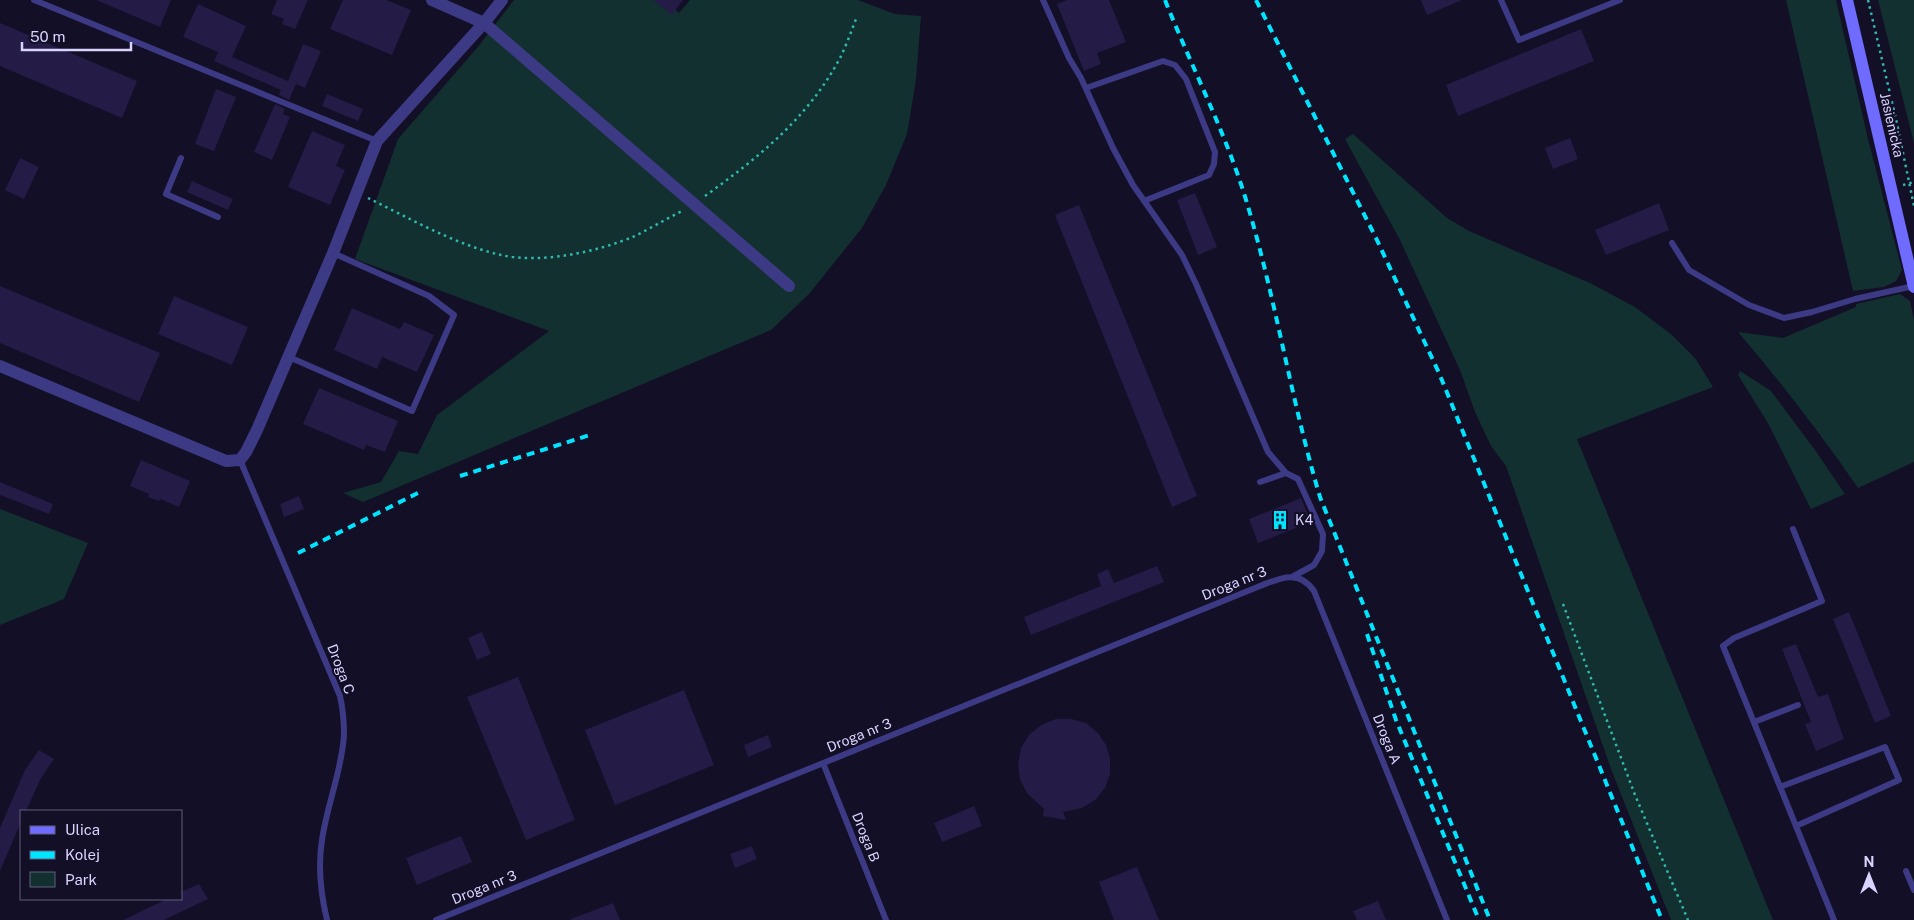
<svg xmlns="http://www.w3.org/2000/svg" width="1914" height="920" viewBox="0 0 1914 920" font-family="'Public Sans',sans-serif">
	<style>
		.green { fill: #12302f }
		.building { fill: #241b47 }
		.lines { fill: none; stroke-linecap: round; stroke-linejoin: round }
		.path { stroke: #2fb8b0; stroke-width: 2.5; stroke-dasharray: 2.5 4; stroke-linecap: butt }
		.service { stroke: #3d3a85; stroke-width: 6 }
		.minor { stroke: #3d3a85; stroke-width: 12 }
		.secondary { stroke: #6f6bff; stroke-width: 12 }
		.rail { stroke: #00e5ff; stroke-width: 4; stroke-dasharray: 8 6; stroke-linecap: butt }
		.labels { text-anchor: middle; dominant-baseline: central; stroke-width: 4.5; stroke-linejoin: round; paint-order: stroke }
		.street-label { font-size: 14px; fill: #d9d4ff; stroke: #130f26 }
		.poi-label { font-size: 14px; fill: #d9d4ff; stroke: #130f26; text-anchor: start }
	</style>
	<rect width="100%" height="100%" fill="#130f26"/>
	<path class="green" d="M514,0H665L679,13L690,0H858L895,14L921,16L916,80L907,134L886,185L862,228L809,294L771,330L363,502L343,493L381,482L399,451L418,454L437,415L549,331L355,259L398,139L477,48Z
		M1786,0H1836L1868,139L1902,270L1896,281L1884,287L1853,291Z
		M1878,0H1914V143Z
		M1353,134L1447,218L1469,231L1590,283L1635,307L1672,335L1695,358L1713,387L1577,439L1773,920H1671L1611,769L1506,466L1491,446L1475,412L1460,370L1400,240L1345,139Z
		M1900,294L1910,301L1914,320V462L1858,488C1821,434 1781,382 1738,332L1783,338L1856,307V304Z
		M1740,371L1771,391L1815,450L1845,494L1811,509L1768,423L1738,375Z
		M0,509L88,543L64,599L0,625Z"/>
	<path class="building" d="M96,0H171L160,27Z
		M277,0H308L295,29L282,24L284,19L271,14Z
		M343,0H386L411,10L392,55L330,29Z
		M653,0H683L672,15Z
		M1067,0H1109L1126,42L1097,53L1101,64L1084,71L1057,4Z
		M1421,0H1462L1427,15Z
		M198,4L246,26L232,57L288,81L303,44L321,51L305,88L296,84L289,100L279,95L281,90L214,61L218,52L183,37Z
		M0,23L137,81L122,118L0,66Z
		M1581,29L1594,61L1458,116L1446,85Z
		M216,89L236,97L214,151L195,144Z
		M327,94L363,109L358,121L322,106Z
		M275,104L285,109L283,114L290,117L272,160L254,152Z
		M312,131L345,145L336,166L345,170L330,205L288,187Z
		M1570,138L1578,159L1553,169L1545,148Z
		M20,158L39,167L24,199L5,190Z
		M192,181L233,199L228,210L187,192Z
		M1195,193L1217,247L1198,255L1177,200Z
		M1659,203L1669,230L1606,255L1595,230Z
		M1079,205L1197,496L1172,507L1055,215Z
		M0,286L160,353L139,402L0,343Z
		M174,296L248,327L232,365L158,334Z
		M352,308L400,329L404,322L434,335L417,372L382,357L377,369L334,350Z
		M319,388L398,421L385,452L366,445L364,450L303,424Z
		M141,460L190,481L179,507L160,499L159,501L148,497L149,494L130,486Z
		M0,482L53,504L49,514L0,495Z
		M299,496L304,509L284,517L280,504Z
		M1301,498L1311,522L1258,543L1249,519Z
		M1157,566L1164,582L1031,635L1024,617L1101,586L1097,574L1108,569L1114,583Z
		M1849,612L1891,716L1875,723L1833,619Z
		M482,632L491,654L477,660L468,638Z
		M1796,644L1818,697L1828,694L1844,739L1816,751L1805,724L1811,722L1782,649Z
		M518,677L575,820L526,840L467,697Z
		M684,690L714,765L615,805L585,730Z
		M1056,719H1071L1086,723L1098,733L1106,745L1110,759V774L1105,788L1095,800L1082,808L1063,812L1066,820L1043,816L1044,809L1027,793L1020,779L1018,764L1021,748L1029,735L1041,725Z
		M768,735L772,747L748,757L744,745Z
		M39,750L54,759L41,778L26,811H21V822L0,871V828L25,770Z
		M974,806L982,826L942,842L934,823Z
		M461,836L472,862L417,885L406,858Z
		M752,846L757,859L735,868L730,854Z
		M1137,867L1159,920H1114L1099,882Z
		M199,884L208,899L164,920H123L167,899H181V892Z
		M1378,901L1386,920H1357L1353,911Z
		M613,903L620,920H571V919Z"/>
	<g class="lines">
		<path class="path" d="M1868,0L1896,119L1914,206
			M1903,185L1914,182
			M705,196C759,157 808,118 840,58C846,46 851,32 856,19
			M368,198C409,218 456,245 501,255C541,264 597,252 635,236C651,228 666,219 682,211
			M1563,604L1635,795L1688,920"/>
		<path class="service" d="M34,0L377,141
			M1043,0L1069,58L1081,78L1113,148L1133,185L1182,255L1196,284L1268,452L1286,473
			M1501,0L1519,40L1620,0
			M1086,88L1163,61L1175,65L1186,79L1215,152L1214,164L1209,175L1144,201
			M181,158L166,194L218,217
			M1672,243L1689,270L1749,305L1784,318L1812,312L1855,299L1914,286
			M289,357L412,411L454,315L429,296L333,253
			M240,460L340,696C343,709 344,722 344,735C342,770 327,805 322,840C318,865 321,895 327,920
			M1260,482L1286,473L1298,479L1323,534L1322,551L1314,565L1292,577
			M1793,529L1822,601L1734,638L1723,646L1834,920
			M1754,722L1798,705
			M823,763L886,920
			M1780,787L1885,747L1899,780L1796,826
			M1906,871L1914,890
			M436,920L1260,586C1280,578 1299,569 1314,591L1447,920"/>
		<path class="minor" d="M502,0L484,23L789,286
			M0,366L226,461L240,460L246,452L257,430L333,253L377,141L484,23L432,0"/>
		<path class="secondary" d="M1847,0L1914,287"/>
		<path class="rail" d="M1165,0C1192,68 1226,133 1247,203C1276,300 1291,400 1320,497L1490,920
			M1256,0L1376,238L1439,373L1662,920
			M460,476L590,435
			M298,553L420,492
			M1367,634L1396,720L1479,920"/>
	</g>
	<defs>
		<g id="building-bare" transform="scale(1.5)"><path d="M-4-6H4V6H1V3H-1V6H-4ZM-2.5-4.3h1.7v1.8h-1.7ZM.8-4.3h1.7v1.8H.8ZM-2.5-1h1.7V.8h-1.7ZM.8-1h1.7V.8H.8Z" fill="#00e5ff" stroke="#130f26" stroke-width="2.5" paint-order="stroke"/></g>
	</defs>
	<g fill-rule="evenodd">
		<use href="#building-bare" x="1280" y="520"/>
	</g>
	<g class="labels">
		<g class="street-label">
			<text transform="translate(1892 125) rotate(77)">Jasienicka</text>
			<text transform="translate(1234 583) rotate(-22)">Droga nr 3</text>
			<text transform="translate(341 669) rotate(69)">Droga C</text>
			<text transform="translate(859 735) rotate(-22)">Droga nr 3</text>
			<text transform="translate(1387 739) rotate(68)">Droga A</text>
			<text transform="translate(866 837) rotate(68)">Droga B</text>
			<text transform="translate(484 887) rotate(-22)">Droga nr 3</text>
		</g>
		<g class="poi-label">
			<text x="1295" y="520">K4</text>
		</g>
	</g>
	<rect x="20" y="810" width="162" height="90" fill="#130f26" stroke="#625e7d"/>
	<rect x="30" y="826" width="25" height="8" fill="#6f6bff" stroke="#625e7d"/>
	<text x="65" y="835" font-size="15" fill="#d9d4ff">Ulica</text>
	<rect x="30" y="851" width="25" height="8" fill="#00e5ff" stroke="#625e7d"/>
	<text x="65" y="860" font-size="15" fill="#d9d4ff">Kolej</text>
	<rect x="30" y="872" width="25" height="15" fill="#12302f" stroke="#625e7d"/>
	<text x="65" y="885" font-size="15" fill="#d9d4ff">Park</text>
	<g transform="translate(1869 875)" stroke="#130f26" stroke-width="4" paint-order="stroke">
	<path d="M0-4L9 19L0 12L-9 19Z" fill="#d9d4ff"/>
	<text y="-8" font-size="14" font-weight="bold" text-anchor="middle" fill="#d9d4ff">N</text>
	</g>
	<path d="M22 42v8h109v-8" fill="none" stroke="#d9d4ff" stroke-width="2.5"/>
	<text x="30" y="42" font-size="15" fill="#d9d4ff" stroke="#130f26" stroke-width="4" paint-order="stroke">50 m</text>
</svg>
